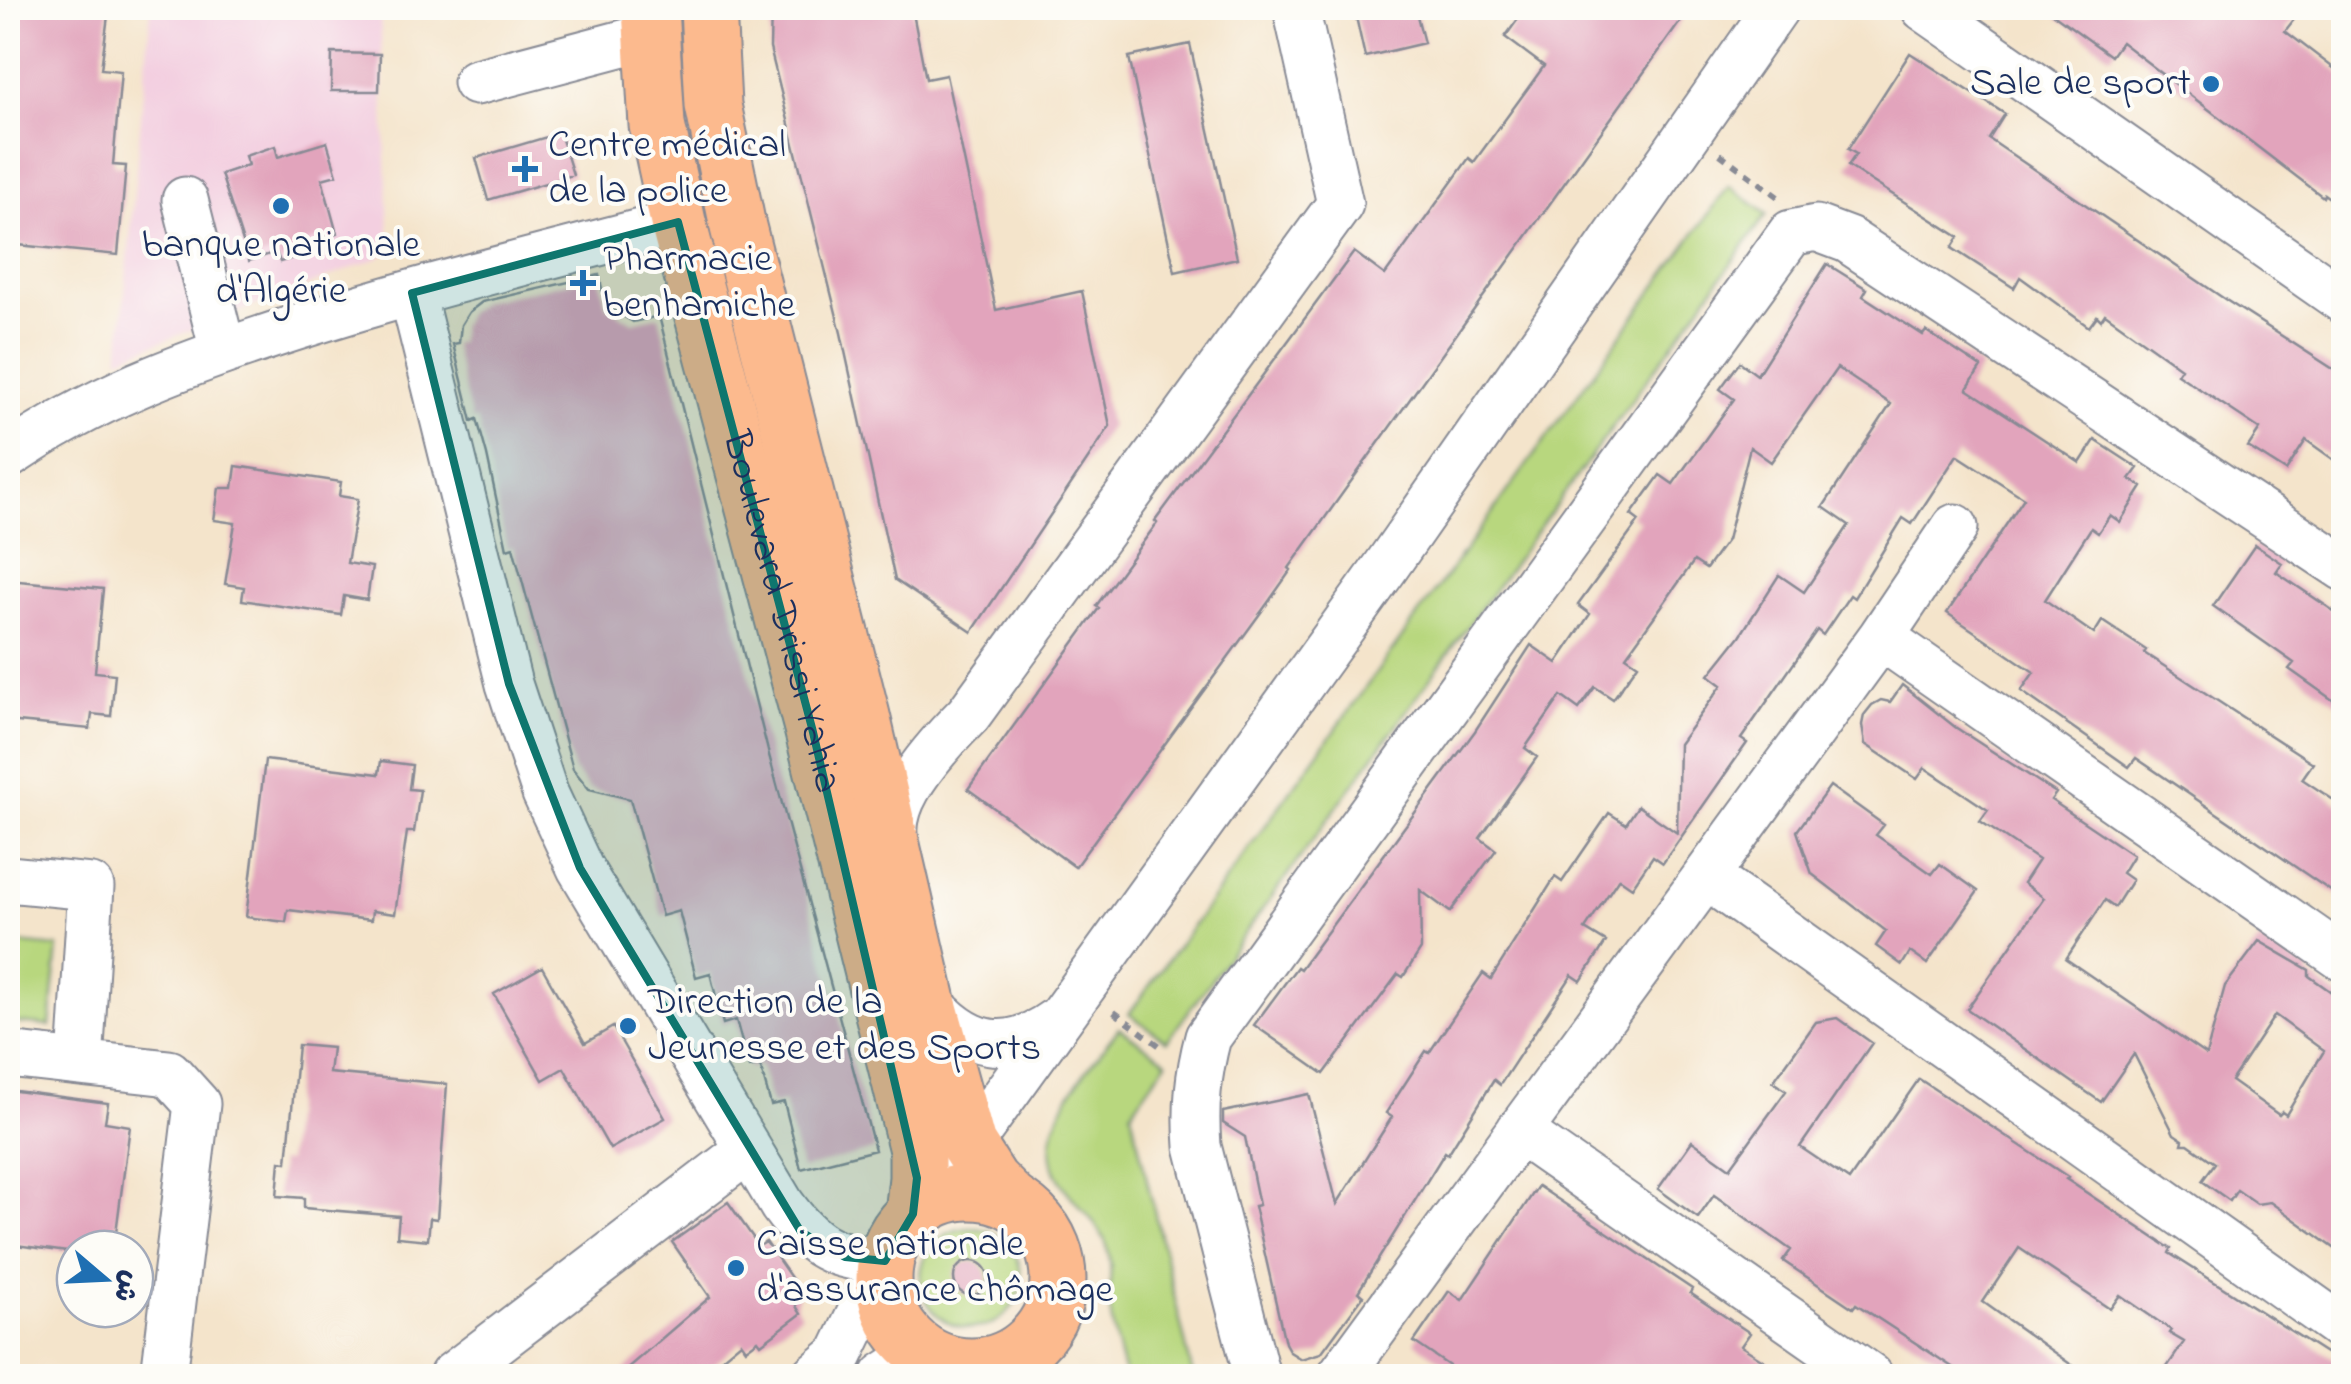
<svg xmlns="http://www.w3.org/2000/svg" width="2351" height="1384" viewBox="0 0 2351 1384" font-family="'Indie Flower','Playpen Sans Arabic',sans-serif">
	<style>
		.built { fill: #f3cfe0 }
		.green { fill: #b8d77e; stroke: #6a836e; stroke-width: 2.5 }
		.building { fill: #e2a4bc; fill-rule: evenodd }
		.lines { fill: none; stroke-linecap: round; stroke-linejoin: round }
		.minor-casing { stroke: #888a94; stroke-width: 49 }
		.major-casing { stroke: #888a94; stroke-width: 59 }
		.path { stroke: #888a94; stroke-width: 6; stroke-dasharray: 8 8; stroke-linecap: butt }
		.minor { stroke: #fff; stroke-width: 45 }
		.major { stroke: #fcba8e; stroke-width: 55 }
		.marked { fill: #0f766e; fill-opacity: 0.2; stroke: #0f766e; stroke-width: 8; stroke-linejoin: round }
		.poi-dot { fill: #1f6fb2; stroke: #fdfcf7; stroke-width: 4 }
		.labels { text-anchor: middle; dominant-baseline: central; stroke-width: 8; stroke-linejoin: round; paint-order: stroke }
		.poi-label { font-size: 40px; fill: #1b2f5e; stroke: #fdfcf7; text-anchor: start }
		.street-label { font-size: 40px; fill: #1b2f5e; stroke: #fdfcf7 }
	</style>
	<rect width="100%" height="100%" fill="#fdfcf7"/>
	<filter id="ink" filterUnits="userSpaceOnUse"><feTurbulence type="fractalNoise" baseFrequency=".01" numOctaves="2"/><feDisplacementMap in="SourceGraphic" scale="20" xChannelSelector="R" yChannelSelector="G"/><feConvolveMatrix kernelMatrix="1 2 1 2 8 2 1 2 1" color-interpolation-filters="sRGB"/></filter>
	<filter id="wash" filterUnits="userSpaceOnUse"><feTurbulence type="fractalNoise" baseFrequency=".0048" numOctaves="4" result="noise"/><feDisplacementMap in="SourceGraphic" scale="40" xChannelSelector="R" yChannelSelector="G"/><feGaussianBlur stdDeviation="2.25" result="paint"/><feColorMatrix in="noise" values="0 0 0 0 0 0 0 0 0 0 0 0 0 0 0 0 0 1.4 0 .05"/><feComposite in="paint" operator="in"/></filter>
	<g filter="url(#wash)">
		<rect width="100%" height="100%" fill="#f4e4cb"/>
		<path class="built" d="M151,8H380L389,233L381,257L119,358Z"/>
		<path class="green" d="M1729,186L1767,214L1167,1041L1129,1014Z
			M8,942L58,947L50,1026L8,1022Z
			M1119,1028L1167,1061L1131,1112L1193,1376H1125C1120,1354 1112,1331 1110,1308C1108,1288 1114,1266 1107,1246C1098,1220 1077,1207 1062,1184C1026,1130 1089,1070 1119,1028Z
			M921 1278a50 50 0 1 1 100 0a50 50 0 1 1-100 0Z"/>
		<g id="blocks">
			<path class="building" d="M8,8H109L101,69L121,71L113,165L126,166L118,255L8,244Z
				M771,8H912L926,79L946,75L996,310L1082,291L1110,426L972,632L895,580L841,333L770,48Z
				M1354,8H1415L1424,43L1365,57Z
				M1526,8H1690L1289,568L1291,570L1267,604L1075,867L968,789L1099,608L1096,606L1157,523L1155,521L1354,252L1385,275L1469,158L1474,162L1544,66L1505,37Z
				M2045,8H2303L2285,31L2344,76V209L2324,194L2323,197L2121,42L2111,56Z
				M1190,44L1237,258L1175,272L1129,57Z
				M332,53L380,54L379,91H331Z
				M1910,53L2005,114L1989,139L2226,300L2344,376V467L2306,440L2286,471L2248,447L2260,429L2177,374L2181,368L2105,314L2101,320L2097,316L2089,327L2020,277L2014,288L1952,248L1959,237L1848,166L1856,154L1848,149Z
				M560,133L573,175L488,200L476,158Z
				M327,142L337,175L322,179L337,234L306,243L310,253L280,262L276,252L249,261L221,174L248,165L245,156L275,146L278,157Z
				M1827,264L1867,289L1863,296L1923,335L1926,331L1981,367L1967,389L2080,463L2095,440L2138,468L2130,479L2142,487L2120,522L2110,515L2098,533L2091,528L2045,600L2094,634L2102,621L2146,650L2144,653L2313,763L2302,779L2344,807V900L2136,758L2129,767L2021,691L2034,672L1947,613L2024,498L1957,455L1912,524L1903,518L1854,598L1850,595L1823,635L1817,630L1741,739L1747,743L1663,863L1653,856L1632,887L1619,878L1585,929L1606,942L1581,981L1572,975L1500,1085L1494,1080L1448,1154L1445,1152L1358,1292L1363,1296L1321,1353L1301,1359L1290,1352L1285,1343L1254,1206L1259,1205L1245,1137L1223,1123V1112L1309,1094L1337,1204L1392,1117L1386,1113L1426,1051L1429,1053L1483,973L1491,979L1555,877L1562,882L1609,813L1626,824L1638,806L1677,833L1679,744L1722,685L1709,675L1740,636L1779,575L1804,592L1849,525L1823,507L1891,404L1837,368L1771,462L1750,447L1727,540L1706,569L1694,561L1626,656L1638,664L1613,699L1595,687L1579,709L1561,696L1525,748L1537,757L1480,838L1496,850L1450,912L1420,890L1421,949L1403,977L1398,974L1324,1074L1254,1025L1297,967L1300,969L1475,731L1531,645L1557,663L1590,614L1578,605L1639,521L1631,515L1660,475L1673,484L1734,399L1720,389L1740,362L1757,375Z
				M599,275L606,306L633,322L659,316L769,755L875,1150L801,1169L784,1102L771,1105L760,1065L749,1068L736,1020L723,1024L710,973L696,977L679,911L662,916L630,799L589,789L573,769L513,547L507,549L487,455L477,419L472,421L453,344L459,343L461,325L469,312L482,302Z
				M236,466L341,482L339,496L358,499L347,563L372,567L367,600L344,596L341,615L242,600L244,587L225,584L235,523L214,520L219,488H233Z
				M2255,545L2282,563L2276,572L2344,618V708L2289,669L2294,663L2213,606Z
				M8,580L103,589L95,672L115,674L111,716L92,714L90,729L8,721Z
				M1902,685L1955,727L2056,793L2051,800L2133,855L2122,873L2132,880L2115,907L2105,900L2066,959L2206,1055L2225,986L2259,941L2309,970V976L2344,1001V1255L2270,1202L2257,1204L2237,1190L2230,1201L2202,1181L2215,1163L2188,1144H2182L2183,1140L2174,1134L2134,1054L2101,1102L1967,1009L2044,898L2023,883L2038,860L1980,821L1988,810L1925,768L1917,779L1865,744L1862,725L1864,715L1872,705L1881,700L1890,702ZM2275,1015L2324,1051L2286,1115L2282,1112L2279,1115L2231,1081Z
				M265,760L379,774L381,761L412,765L409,789L420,790L414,832H407L395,914L372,911L371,920L288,910L286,922L246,917Z
				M1830,786L1884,825L1876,835L1932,874L1940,864L1978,891L1927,964L1910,952L1902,965L1876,946L1886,931L1812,874L1797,831Z
				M542,967L585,1043L613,1027L665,1118L610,1149L564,1068L543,1080L494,994Z
				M1837,1018L1872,1043L1800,1147L1849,1180L1919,1079L2068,1177L2066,1179L2171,1249L2169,1253L2344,1365V1376H2161L2184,1342L2169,1333L2171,1330L2120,1295L2110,1309L2019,1248L1983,1302L2087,1376H1966L1856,1304L1853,1308L1783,1261L1791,1250L1714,1195L1698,1218L1658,1189L1692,1141L1730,1168L1786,1091L1773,1082L1816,1022Z
				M298,1045L332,1048L329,1073L447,1084L437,1219L430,1218L428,1240L397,1237L399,1216L304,1208V1198L277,1196L280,1161L287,1162Z
				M8,1090L108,1103L105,1122L130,1126L116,1233L103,1232L100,1249H75V1253L8,1244Z
				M1538,1186L1692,1289L1690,1293L1750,1333L1741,1346L1788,1376H1464L1414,1342L1449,1291L1462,1300Z
				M728,1202L759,1246L766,1242L799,1289L796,1306L801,1314L761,1344L758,1340L746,1349L741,1342L700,1376H618L710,1297L672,1242Z
				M954 1278a17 17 0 1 1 34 0a17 17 0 1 1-34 0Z"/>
		</g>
	</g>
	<g filter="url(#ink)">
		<use href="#blocks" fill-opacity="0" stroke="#888a94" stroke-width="2.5"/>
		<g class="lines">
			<g class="minor-casing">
				<path id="minor" d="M1924,8L2344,301
					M476,82L650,36
					M185,200L223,351
					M412,293L509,684L545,793L580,868L782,1205C813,1248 833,1257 885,1261L840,1355L815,1376
					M8,456C93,398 179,366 276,334C408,290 544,258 678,222
					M1881,637L2344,959
					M895,851C895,841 894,829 896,819C902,784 944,739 968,715L1340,204L1296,8
					M1707,877L2344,1329
					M8,879L91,887L80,1063
					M928,1001C968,1047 1006,1057 1057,1020
					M8,1055L169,1073L197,1104L164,1376
					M1519,1131L1870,1376
					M926,1204L1385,568L1776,8
					M452,1376L748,1150
					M884,1376L901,1365L938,1360
					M1257,1376L1198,1146C1195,1107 1198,1075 1208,1037L1791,233L1816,228L1848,240L2344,568
					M1340,1376L1881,637L1955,527"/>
			</g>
			<g class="major-casing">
				<g id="major">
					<path id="s1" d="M650,8L657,125L678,222L812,728L917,1150V1178L913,1214"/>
					<path d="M708,8L713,105L738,227L862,716L928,1001L968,1145L991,1181L1011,1201"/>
					<circle cx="971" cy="1279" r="87"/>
				</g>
			</g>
			<path class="path" d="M1720,154L1778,197
				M1114,1012L1164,1049"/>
			<use href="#minor" class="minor"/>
			<use href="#major" class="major"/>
		</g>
	</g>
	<path class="marked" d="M678,222L812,728L917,1178L913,1214L885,1261L845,1257L801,1232L580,868L509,684L412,293Z"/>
	<g class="poi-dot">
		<circle cx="2211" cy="84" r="10"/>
		<path d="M520 154h10v10h10v10h-10v10h-10v-10h-10v-10h10z"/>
		<circle cx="281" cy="206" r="10"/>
		<path d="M578 268h10v10h10v10h-10v10h-10v-10h-10v-10h10z"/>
		<circle cx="628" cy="1026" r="10"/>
		<circle cx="736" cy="1268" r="10"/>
	</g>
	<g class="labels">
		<g class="poi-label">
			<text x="2191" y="84" text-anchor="end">Sale de sport</text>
			<text x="548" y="146">Centre médical<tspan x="548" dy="46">de la police</tspan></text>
			<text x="281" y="246" text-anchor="middle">banque nationale<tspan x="281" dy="46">d'Algérie</tspan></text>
			<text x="603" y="260">Pharmacie<tspan x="603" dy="46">benhamiche</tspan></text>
			<text x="648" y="1003">Direction de la<tspan x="648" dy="46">Jeunesse et des Sports</tspan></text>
			<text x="756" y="1245">Caisse nationale<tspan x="756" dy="46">d'assurance chômage</tspan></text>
		</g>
		<g class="street-label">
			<text stroke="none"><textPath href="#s1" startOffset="620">Boulevard Drissi Yahia</textPath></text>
		</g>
	</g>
	<rect width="2351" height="1384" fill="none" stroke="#fdfcf7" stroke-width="40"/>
	<g transform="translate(105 1279) rotate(109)"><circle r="48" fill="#fdfcf7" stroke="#a3aaba" stroke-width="2.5"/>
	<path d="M0-8L18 38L0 25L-18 38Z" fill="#1f6fb2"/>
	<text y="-15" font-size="28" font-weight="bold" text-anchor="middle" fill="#1b2f5e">ش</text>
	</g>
</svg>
